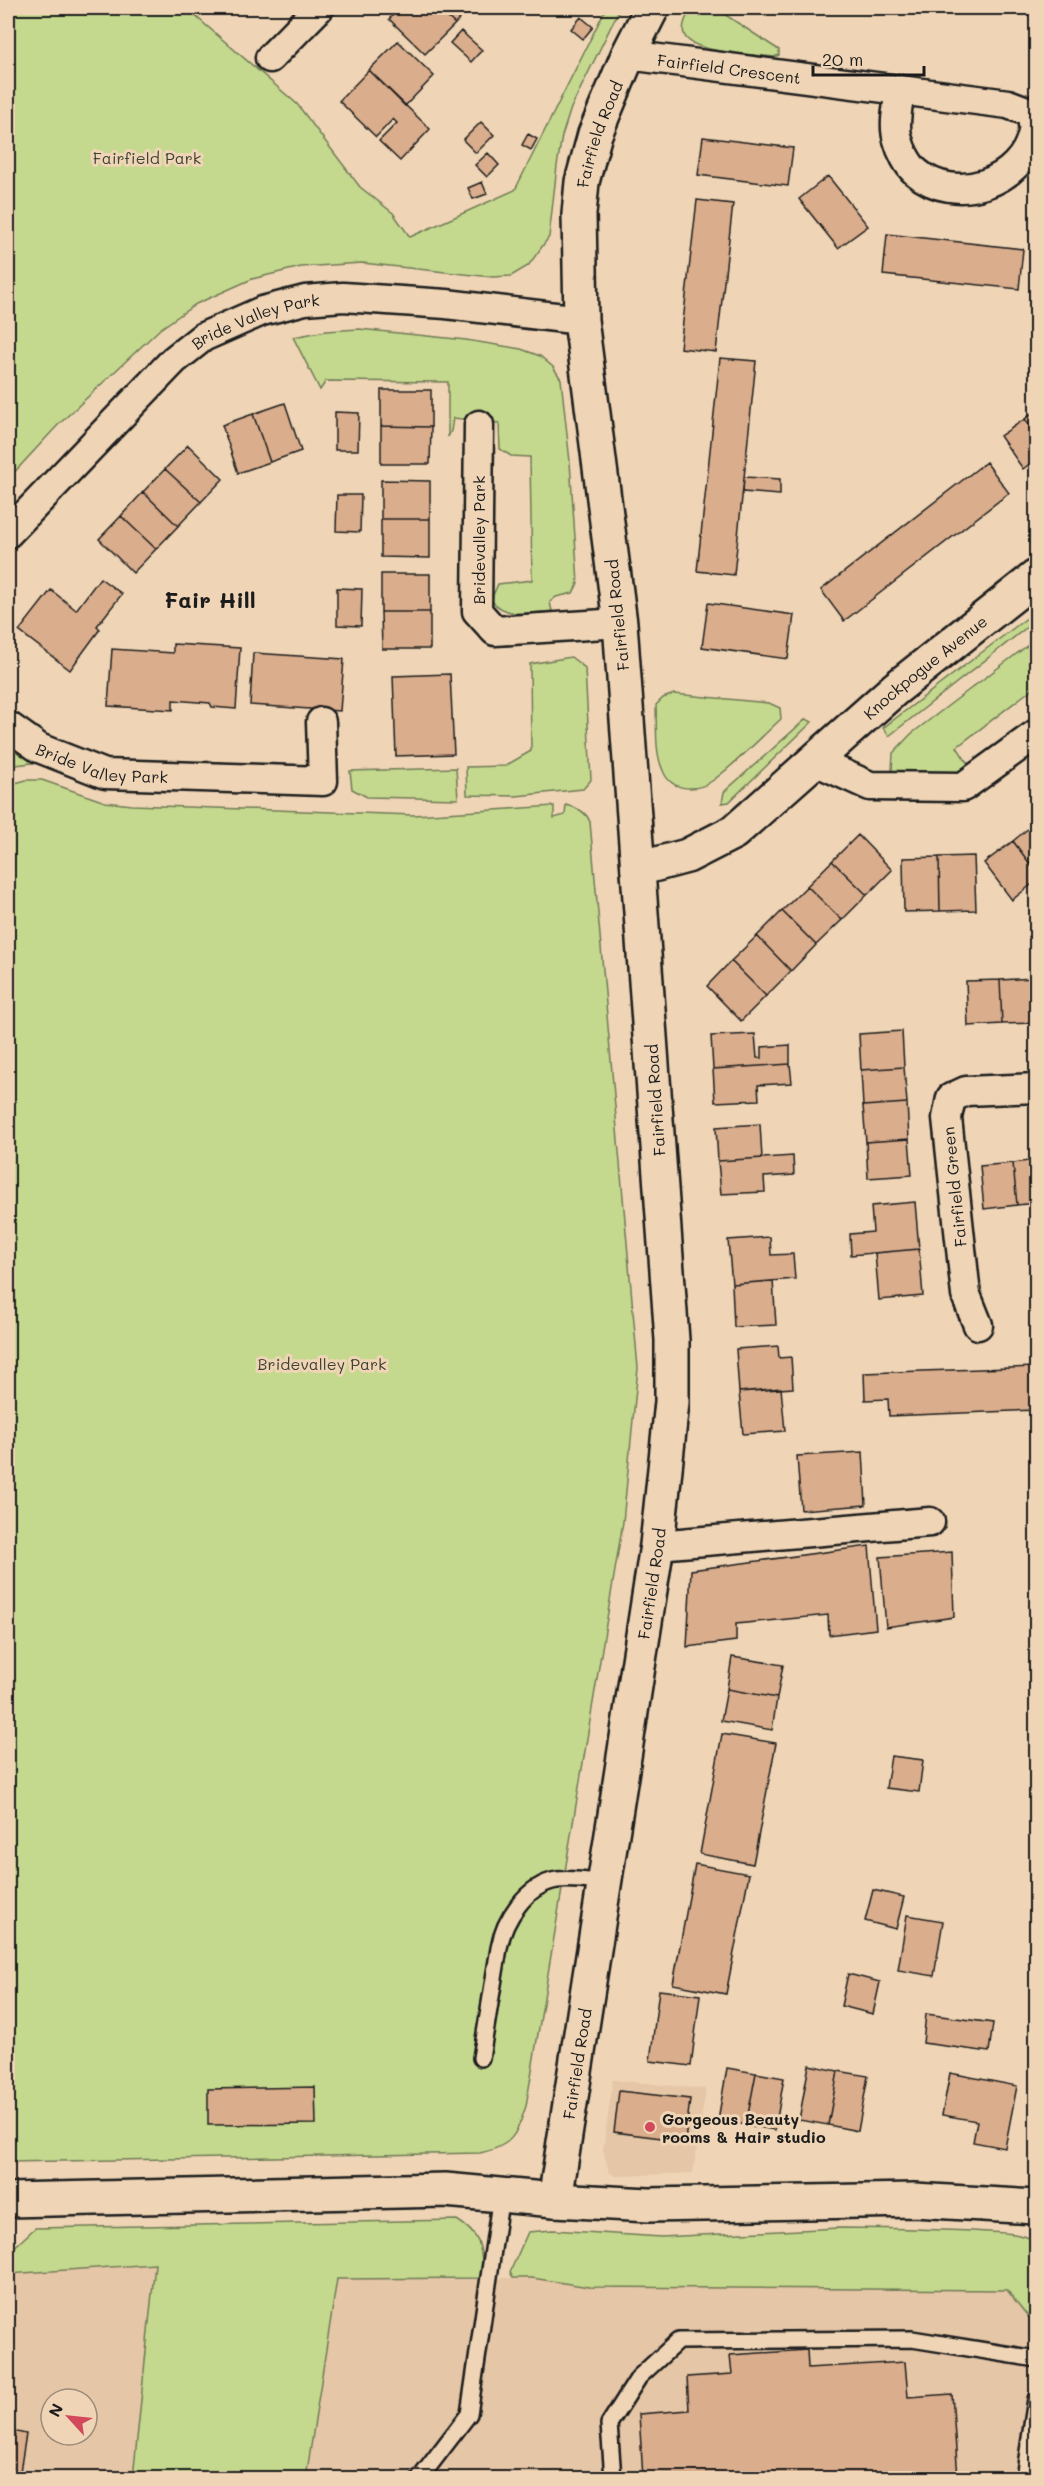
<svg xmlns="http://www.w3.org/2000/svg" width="1044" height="2486" viewBox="0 0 1044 2486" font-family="Mali,sans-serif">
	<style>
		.built { fill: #e5c6a6; fill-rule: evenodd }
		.green { fill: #c4d98e; stroke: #707a55; stroke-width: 1.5 }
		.building { fill: #daad8c; stroke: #1c1c1c; stroke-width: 1.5 }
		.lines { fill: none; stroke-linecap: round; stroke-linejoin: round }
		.service-casing { stroke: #1c1c1c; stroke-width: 20 }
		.minor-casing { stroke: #1c1c1c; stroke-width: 33 }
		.tertiary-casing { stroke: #1c1c1c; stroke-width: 38 }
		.service { stroke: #efd5b6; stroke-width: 15 }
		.minor { stroke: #efd5b6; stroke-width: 28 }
		.tertiary { stroke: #efd5b6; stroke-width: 33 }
		.poi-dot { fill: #d1495b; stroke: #efd5b6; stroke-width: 2 }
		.labels { text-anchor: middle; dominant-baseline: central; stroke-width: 6; stroke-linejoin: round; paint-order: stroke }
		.street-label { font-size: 16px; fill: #1c1c1c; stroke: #efd5b6 }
		.park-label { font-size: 16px; fill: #3e4233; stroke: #efd5b6 }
		.poi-label { font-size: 16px; font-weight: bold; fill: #1c1c1c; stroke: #efd5b6; text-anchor: start }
		.district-label { font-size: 22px; font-weight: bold; fill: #1c1c1c; stroke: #efd5b6 }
	</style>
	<rect width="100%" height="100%" fill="#efd5b6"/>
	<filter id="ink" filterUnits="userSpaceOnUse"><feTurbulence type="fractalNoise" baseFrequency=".0167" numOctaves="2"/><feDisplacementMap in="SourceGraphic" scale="12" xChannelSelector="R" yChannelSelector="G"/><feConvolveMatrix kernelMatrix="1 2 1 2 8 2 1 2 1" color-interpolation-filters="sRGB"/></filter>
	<g filter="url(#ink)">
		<path class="built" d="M613,2080L706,2089L693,2173L615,2176L609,2172L603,2150Z
			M155,2264L133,2478H8V2274ZM51,2399H87V2435H51Z
			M532,2278L589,2287L1007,2290L1030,2319H1036V2478H306L337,2279Z"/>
		<path class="green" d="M8,8H186L297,104L360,187L393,213L410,237L515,190L606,8H620L571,108L562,136L557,166L549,237L528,266L511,276L492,277L362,263L301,267L252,279L196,304L160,329L58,425L8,479Z
			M692,8H715L779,50V55L774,57C756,55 689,53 684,34C681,25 687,16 692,8Z
			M359,329L466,340L521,349L540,356L553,367L561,379L570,462L578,583L573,593L556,597L550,602L552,611C530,613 507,619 491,600L498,584L532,580L530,457L511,456L500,449L499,423L453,418L451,431L448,437V382L326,381L320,390L293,337L326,331Z
			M1036,611V620L889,736L883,728Z
			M1036,639V686L957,747L968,764L966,769L957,772L899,774L892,770L893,753L911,734Z
			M571,657L585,668L591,780L583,789L516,796L467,795L466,767L505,766L531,751L530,664Z
			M674,694L769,703L780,708L781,719C760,738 735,765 712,781C698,791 673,792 664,773C654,753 657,727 656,705L663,698Z
			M806,719L812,722L729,802L722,803L724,792Z
			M8,743L40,762L16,765L8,773Z
			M456,768L458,799L367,797L352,789L350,771Z
			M26,780H42L105,802L132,805L414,815L554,806V818L565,815L566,805C577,808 586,811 590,822L638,1368L623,1522L526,2106C516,2136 512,2146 480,2153L8,2162V922L11,913L8,911V789L12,784Z
			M457,2220C484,2237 481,2250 483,2278L337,2279L306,2478H133L155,2264L8,2274V2253L35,2228Z
			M839,2228C884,2228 928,2229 973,2231C993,2233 1018,2231 1036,2241L1035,2319H1030L1007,2290L589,2287L532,2278H513L510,2272L528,2232L553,2230L661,2237Z"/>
		<path class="building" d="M400,8H437L455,24L425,54L389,19Z
			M437,8H470L455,24Z
			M771,8H798V11Z
			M960,8H1036V15Z
			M581,17L593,27L583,39L571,29Z
			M461,31L482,50L471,62L450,43Z
			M398,41L434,76L405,106L369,70Z
			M369,70L430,129L400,161L379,141L397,123L393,119L376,137L339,101Z
			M481,122L494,135L476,153L463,140Z
			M528,134L537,139L531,150L522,145Z
			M703,137L793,148L788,186L698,175Z
			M488,153L499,165L487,177L475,165Z
			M828,176L868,226L838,248L799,199Z
			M482,182L487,194L473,199L468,188Z
			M697,200L733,204L716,352L680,348Z
			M887,234L1023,249L1019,289L883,275Z
			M720,358L756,361L734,575L697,571Z
			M381,390H431V427L381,426Z
			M285,403L301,451L270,462L253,414Z
			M1036,411V436L1025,419Z
			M335,412L359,413L358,450H335Z
			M253,414L270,462L238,473L222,425Z
			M1025,419L1036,436V459L1023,469L1000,436Z
			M381,426L431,427L430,464H381Z
			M188,445L223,479L201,502L165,469Z
			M986,462L1009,493L844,621L821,590Z
			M165,469L201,502L178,526L143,492Z
			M744,477L780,479V495L743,492Z
			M381,480L430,481V519H381Z
			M143,492L178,526L156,549L121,516Z
			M337,495H361L360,532L336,531Z
			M121,516L156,549L133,573L99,539Z
			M381,519H430V558L381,557Z
			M381,574H430V612H381Z
			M100,578L122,594L97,626L100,629L70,670L19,631L51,590L76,610Z
			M337,588L362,589L361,626L337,625Z
			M708,603L794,615L788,659L702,647Z
			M381,612H430V649H382Z
			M173,644L240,648L236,709L212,707L210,703L173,700V710L108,706L112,649L173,653Z
			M253,653L344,659L340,711L250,705Z
			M450,674L454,754L396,756L393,676Z
			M1036,822V872L1013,841Z
			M858,835L892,870L867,895L832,861Z
			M1013,841L1036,872V881L1012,900L984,863Z
			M974,856L976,910L940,911L939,857Z
			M939,857L940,911L904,912L903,858Z
			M832,861L867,895L842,920L807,886Z
			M807,886L842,920L816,945L782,911Z
			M782,911L816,945L791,971L757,936Z
			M757,936L791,971L766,996L731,961Z
			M731,961L766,996L741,1021L707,986Z
			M1034,978L1036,1023L1002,1024L1000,980Z
			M1000,980L1002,1024L968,1026L966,981Z
			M902,1031L904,1067L861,1070L859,1034Z
			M755,1034L757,1058H762V1047L790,1045V1064L713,1069L711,1036Z
			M790,1064L792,1083L758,1085L759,1100L715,1102L713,1069Z
			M904,1067L907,1103L863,1106L861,1070Z
			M907,1103L909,1139L866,1142L863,1106Z
			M760,1124L762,1158L718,1161L716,1127Z
			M909,1139L912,1175L868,1178L866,1142Z
			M793,1156L794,1175L764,1177L765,1192L721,1194L718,1161Z
			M1036,1160V1203L1017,1205L1013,1163Z
			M1013,1163L1017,1205L984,1209L980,1166Z
			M915,1202L919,1249L851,1255L850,1234L873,1232L871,1206Z
			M770,1237L771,1255L793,1254L795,1279L732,1284L728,1240Z
			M919,1249L923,1296L879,1300L875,1253Z
			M773,1281L776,1325L734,1327L732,1284Z
			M778,1346L779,1358L791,1357L793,1388L739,1392L736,1349Z
			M1036,1367V1410L889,1416L888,1399L865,1400L864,1373Z
			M781,1388L785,1431L743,1434L739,1392Z
			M863,1452L866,1505L801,1510L797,1456Z
			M869,1546L876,1629L829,1635L828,1615L736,1624V1641L687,1647L691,1570Z
			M952,1552L954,1617L886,1627L880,1557Z
			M732,1657L783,1665L777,1698L727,1689Z
			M727,1689L777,1698L772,1730L721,1721Z
			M722,1734L776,1743L753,1864L700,1854Z
			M891,1756L923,1760L919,1792L886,1788Z
			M695,1864L749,1874L726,1994L673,1984Z
			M873,1890L904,1897L896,1929L865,1921Z
			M907,1915L943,1921L934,1976L898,1970Z
			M848,1974L880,1982L873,2014L841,2006Z
			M659,1990L700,1995L691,2066L650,2061Z
			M926,2014L993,2023L989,2052L923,2043Z
			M809,2065L838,2071L828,2125L799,2120Z
			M727,2068L756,2073L746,2125L718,2120Z
			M838,2071L868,2076L858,2131L828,2125Z
			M756,2073L784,2078L775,2130L746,2125Z
			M950,2073L1017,2086L1005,2148L973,2142L977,2121L942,2115Z
			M315,2087L316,2124L208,2125V2089Z
			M619,2091L690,2099L685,2141L614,2132Z
			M807,2350L808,2368L905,2362L908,2397L952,2394L958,2478H643L639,2414L689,2410L687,2377L732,2374L730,2355Z
			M8,2430L26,2434L19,2478H8Z"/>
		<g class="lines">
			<g class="service-casing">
				<path id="service" d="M481,2058L499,1948C504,1920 526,1885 557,1880C573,1878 589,1881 605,1883
					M420,2478L469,2414L501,2195
					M613,2478L609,2424L639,2377L678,2341L912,2339L1036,2359
					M1024,2478L1036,2399"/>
			</g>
			<g class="minor-casing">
				<g id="minor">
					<path id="s1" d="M628,55L1008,104L1032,113C1032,119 1034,126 1033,132C1023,184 954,205 916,172C908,165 901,151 898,140C893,125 898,106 900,90"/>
					<path d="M270,58L319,8"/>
					<path d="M479,425L477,611L495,631L620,623"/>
					<path id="s2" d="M8,533L174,360L203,337L262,311L305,300L343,297L446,304L581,320"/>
					<path id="s3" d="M8,726L39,748L105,774L323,781L321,722"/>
					<path d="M815,761L870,786L963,787L1036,734"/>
					<path d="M978,1325L966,1295L947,1118L951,1098L966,1091L1036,1088"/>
					<path d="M657,1545L930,1522"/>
				</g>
			</g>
			<g class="tertiary-casing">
				<g id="tertiary">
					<path id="s4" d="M638,869L687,856L734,832L895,689L1036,577"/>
					<path d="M8,2200L445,2190L555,2200L649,2205L914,2200L1036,2207"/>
					<path id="s5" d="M555,2200L657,1545L672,1402V1340L620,623L581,320L579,214L582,182L595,134L628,55L652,8"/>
				</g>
			</g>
			<use href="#service" class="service"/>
			<use href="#minor" class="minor"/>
			<use href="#tertiary" class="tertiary"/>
		</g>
	</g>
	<circle class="poi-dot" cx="650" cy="2127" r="6"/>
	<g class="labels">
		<g class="street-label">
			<text stroke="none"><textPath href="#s1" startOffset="102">Fairfield Crescent</textPath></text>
			<text stroke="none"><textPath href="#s5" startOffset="2082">Fairfield Road</textPath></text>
			<text stroke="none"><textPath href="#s2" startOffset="332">Bride Valley Park</textPath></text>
			<text transform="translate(478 540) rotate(-90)">Bridevalley Park</text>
			<text transform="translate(617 615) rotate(-96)">Fairfield Road</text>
			<text stroke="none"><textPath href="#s4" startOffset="356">Knockpogue Avenue</textPath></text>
			<text stroke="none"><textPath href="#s3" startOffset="104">Bride Valley Park</textPath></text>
			<text transform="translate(655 1100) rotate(-94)">Fairfield Road</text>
			<text transform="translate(954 1187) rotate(-96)">Fairfield Green</text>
			<text stroke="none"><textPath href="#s5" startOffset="624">Fairfield Road</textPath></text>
			<text stroke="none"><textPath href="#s5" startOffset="138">Fairfield Road</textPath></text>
		</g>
		<g class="park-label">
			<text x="147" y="157">Fairfield Park</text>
			<text x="322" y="1363">Bridevalley Park</text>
		</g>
		<g class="poi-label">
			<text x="662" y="2118">Gorgeous Beauty<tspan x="662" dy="18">rooms &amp; Hair studio</tspan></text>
		</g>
		<g class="district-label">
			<text x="210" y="599">Fair Hill</text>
		</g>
	</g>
	<rect width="1044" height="2486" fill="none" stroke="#efd5b6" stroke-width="30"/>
	<rect x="15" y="15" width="1014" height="2456" fill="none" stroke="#1c1c1c" stroke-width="2" filter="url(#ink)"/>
	<g transform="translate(69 2417) rotate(297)"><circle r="28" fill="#efd5b6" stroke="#9b8b78" stroke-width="1.5"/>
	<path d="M0-4.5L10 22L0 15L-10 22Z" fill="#d1495b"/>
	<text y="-9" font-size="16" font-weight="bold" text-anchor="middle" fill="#1c1c1c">N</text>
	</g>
	<path d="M813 66v9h111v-9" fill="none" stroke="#1c1c1c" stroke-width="3"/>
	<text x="822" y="66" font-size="18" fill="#1c1c1c" stroke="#efd5b6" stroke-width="4.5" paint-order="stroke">20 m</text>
</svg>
